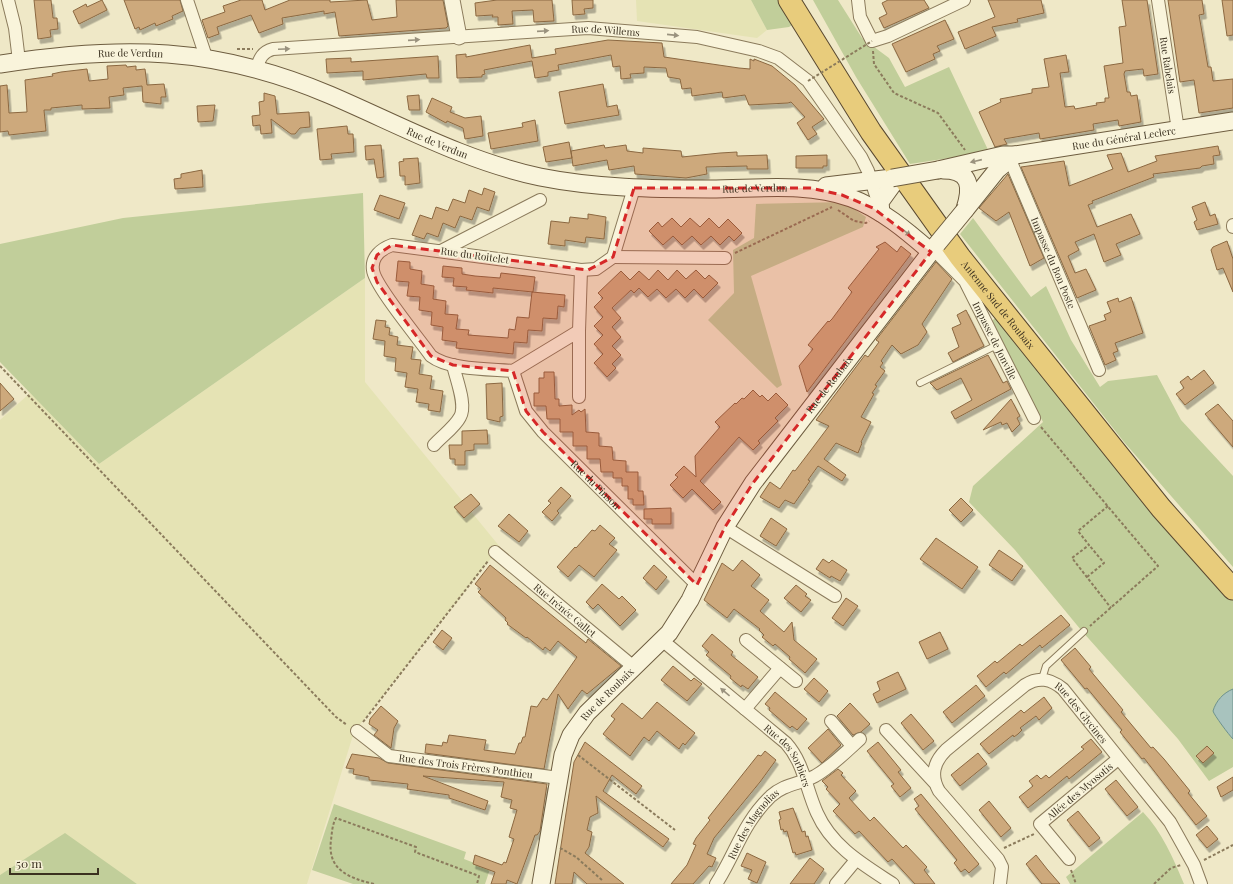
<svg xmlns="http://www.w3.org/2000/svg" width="1233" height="884" viewBox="0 0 1233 884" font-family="'Playfair Display',serif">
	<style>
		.farmland { fill: #e5e3b4 }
		.green { fill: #c1ce9a }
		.water { fill: #a8c3be; stroke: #6e928d }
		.building { fill: #cda97c; stroke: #8b6841; filter: url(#shadow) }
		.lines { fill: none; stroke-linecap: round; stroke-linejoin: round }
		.service-casing { stroke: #8b7b5c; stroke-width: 8 }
		.minor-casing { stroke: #8b7b5c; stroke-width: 14 }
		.tertiary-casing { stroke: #8b7b5c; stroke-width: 17 }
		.secondary-casing { stroke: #6d5c3f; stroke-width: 19 }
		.trunk-casing { stroke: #594830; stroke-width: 23 }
		.path { stroke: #8b7b5c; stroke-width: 2; stroke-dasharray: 3 2; stroke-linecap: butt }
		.service { stroke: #f9f4db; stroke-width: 6 }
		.minor { stroke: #f9f4db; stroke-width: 12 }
		.tertiary { stroke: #f9f4db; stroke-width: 15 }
		.secondary { stroke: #f9f4db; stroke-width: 17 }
		.trunk { stroke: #e8cc7c; stroke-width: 21 }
		.secondary-bridge-casing { stroke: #6d5c3f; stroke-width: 19; stroke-linecap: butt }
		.path-bridge { stroke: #8b7b5c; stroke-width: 2; stroke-dasharray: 3 2; stroke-linecap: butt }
		.secondary-bridge { stroke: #f9f4db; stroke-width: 17 }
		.oneway { fill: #9a927e }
		.marked { fill: #d62828; fill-opacity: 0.2; stroke: #d62828; stroke-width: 3; stroke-dasharray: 8 5; stroke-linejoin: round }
		.labels { text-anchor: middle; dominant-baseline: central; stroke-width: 4; stroke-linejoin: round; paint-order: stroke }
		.street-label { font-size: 10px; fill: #3b3120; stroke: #f6f1d7 }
	</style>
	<defs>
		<filter id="shadow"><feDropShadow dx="2.5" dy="4.5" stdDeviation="0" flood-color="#0004"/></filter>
	</defs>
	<rect width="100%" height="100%" fill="#efe8c7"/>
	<path class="farmland" d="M636,0H751L767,30L757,38L637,21Z
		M365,278V382L500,547L354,732L307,884H137L65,834L0,875V420L30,393L99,464Z"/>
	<path class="green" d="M751,0H783L795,23L789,27L767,30Z
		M813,0H838L862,38L889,58L905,87L949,67L989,152L910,164L856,77Z
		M363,193L365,278L99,464L0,362V244L123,218Z
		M844,202L866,217L863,227L751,276L782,385L777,388L708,320L734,293L733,250L754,238L756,204Z
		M973,218L1031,297L1046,286L1071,340L1100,387L1108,381L1157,375L1181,420L1233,476V567L1124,442L960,234Z
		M997,316L1193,556L1233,600V767L1209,781L1178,739L1081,630L1015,550L969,502L973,486L1043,422L991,322Z
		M334,804L466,852L464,859L490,869L485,884H353L312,870Z
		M1143,812C1162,832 1173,858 1184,884H1070L1066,877Z
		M65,833L137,884H0V875Z"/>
	<path class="water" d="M1233,689V739C1229,735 1214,715 1213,711C1216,701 1223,693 1233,689Z"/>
	<path class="building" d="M34,0H51L53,18H57L58,29L50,30L51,37L38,39Z
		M102,0L107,10L79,24L73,11L86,4L87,7Z
		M124,0H180L183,11L172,16L173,19L156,26L155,23L140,30L139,27L135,29Z
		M241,0H262L265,10L290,0H330V2L367,0L372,20L397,17L396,0H443L448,26L446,28L339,36L335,12L324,14V11L282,18L283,24L259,33L251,15L217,27L219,34L208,38L202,20L225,12L223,6Z
		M497,0H552L554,21L534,22L533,10L512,11L513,24L498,25V17H492L493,15L476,16L475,3Z
		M572,0H593V8L584,9L585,14L573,15Z
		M888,0H924L929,8L884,28L879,18L887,14L882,3Z
		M988,0H1041L1044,13L1017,19L1018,22L992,27L996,36L965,49L958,32L995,17Z
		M1122,0H1147L1158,74L1144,76L1143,69L1125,71L1124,74L1127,92H1130L1131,96L1137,95L1141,122L1119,126L1118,120L1093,124L1094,130L1040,139L1039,133L1004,139L1007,144L995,147L979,112L1001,102L1000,99L1032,93V89L1049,87L1044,59L1066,55L1069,72L1060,73L1065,107L1074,106L1075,109L1097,105L1096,103L1105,102V98H1109L1104,66L1123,63L1119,27L1126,26Z
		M1168,0H1202L1204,14L1199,15L1208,67H1211L1213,81L1233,79V108L1199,113L1194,80L1180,82Z
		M1222,0H1233V35L1227,36Z
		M945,20L954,39L937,46L940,51L933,54L935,59L906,72L892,44Z
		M608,40L662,43L664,57L739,68L750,69V59L754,61V59L772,66L795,85L824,119L812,127L817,134L808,140L797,123L805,117L791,102L788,103L749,105L745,95L723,98L722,92L692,96L691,88L682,89L680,79L668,77L666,68L644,67V73L630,74L631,78L621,79L620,66L613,67L611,55L558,65L559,70L548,72V76L535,78L532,61L484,70L485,74L482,75V77L457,78L456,55L466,54V57L530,45L532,58L556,54L555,49Z
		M438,56L439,78H427L426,74L363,80V71L327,73L326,59L351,58V62Z
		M126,65L127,67L136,66V70L145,69L147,85L164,84L166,97H161V104L143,102L142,86L123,88L124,95L109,97L110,108L82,109V105L51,108V110H44L46,131L9,135L8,131L0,132V86L7,85L9,113L27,112L25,80L53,76L52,74L61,72L87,69L89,81L108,79L107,66Z
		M603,84L607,107L617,105L619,115L565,124L559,92Z
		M264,93L275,96L277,114L309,112L310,127L300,128L295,134H291L271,119L272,133L261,134L260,125L253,126L252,116L260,115L259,102L264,101Z
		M419,95L420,110H409L407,96Z
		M432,98L452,107L450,112L465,118L481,116L483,136L465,139L463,128L447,121L446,123L426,112Z
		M215,105L213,121L198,122L197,106Z
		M535,120L538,141L491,149L488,133L523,127L522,123Z
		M347,126L348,134H353L354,152L331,154L332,159L320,160L317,129Z
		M569,142L572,158L546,162L543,147Z
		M381,145L384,177L377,178L374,159L366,160L365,146Z
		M604,145L605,148L626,145L627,151L643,153V148L681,151L682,157L720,153L737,152V156L767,155L768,169H747V166L706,167L707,174L686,178L635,174L634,166L609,170L607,160L573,166L571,151Z
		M1218,146L1220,155L1213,156L1214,164L1202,166L1200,168L1153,174L1154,177L1092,201L1093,203L1088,205L1097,227L1131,214L1140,234L1116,244L1121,255L1104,262L1094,234L1075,242L1079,250L1068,256L1075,273L1086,269L1096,290L1077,298L1021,167L1064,161L1069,186L1113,169L1107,155L1121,153L1128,172L1157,161L1155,156Z
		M827,155V166H823V168H796V156Z
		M418,158L420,183L405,185V176H400L399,162L404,161L403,159Z
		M202,170L203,187L175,189L174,179L181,178V174Z
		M1008,174L1044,258L1030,266L1009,212L996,221L979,208Z
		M484,188L495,192L489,211L477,207L472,220L460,216L455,228L443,223L438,237L427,233L424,239L412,235L420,215L432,219L436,207L448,211L453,199L465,203L469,190L482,195Z
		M380,195L405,203L399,219L374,210Z
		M1205,202L1210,216L1215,214L1218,224L1197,230L1194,222L1197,220L1192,207Z
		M588,214L606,217L604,239L586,237L585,243L565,240V246L548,244L551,221L569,223L570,217L588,219Z
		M672,218L681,227L690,218L700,227L709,218L719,228L728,219L742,233L734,241L729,236L720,245L711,236L701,245L692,236L682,245L673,236L663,245L649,231L658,222L662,227Z
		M1227,241L1233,259V292L1223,268L1217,270L1211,250L1213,247Z
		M885,242L897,252L901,246L911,254L807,392L799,366L813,349L808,345L828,321L829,322L832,319L852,292L848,288L879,249L876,247Z
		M398,261L410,262V269L422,271L421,284L434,286L433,299L446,301L445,314L458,315L456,329L469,330L468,335L508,338L509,329L515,330L517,317L529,318L532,292L565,295L564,307L558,306L557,319L543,318L542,331L528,330L527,343L514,342L513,354L456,348L457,342L442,340L443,327L431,325L432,312L419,310L420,297L407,296L409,282L396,281Z
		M936,262L952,279L922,324L927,332L918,345L901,354L892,345L881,361L883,363L880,367L885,371L875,385L877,386L872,393L874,394L861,417L871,422L861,442L862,443L858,453L836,443L824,459L846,475L842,481L818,466L808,480L810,481L794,504L785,500L779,508L760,497L770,482L780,489L793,470L795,471L811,450L829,426L816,420L865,355L868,357L879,342L876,340Z
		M443,266L462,268V274L475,276L500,278L501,273L535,277L533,292L493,288V293L466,290L467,287L453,286L454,278L442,277Z
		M658,270L668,280L677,270L686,279L696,270L705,279L709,275L718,283L703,298L694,289L685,298L676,289L666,298L657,289L648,297L639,288L634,293L631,290L612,308L621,318L612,327L621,337L612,346L621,355L612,364L616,368L607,377L594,363L603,354L594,344L603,335L594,326L603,317L594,307L603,298L598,293L621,271L630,280L639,271L649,280Z
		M1131,297L1143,333L1115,343L1118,351L1113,353L1116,360L1105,365L1089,326L1106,320L1104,315L1111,312L1107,302L1118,298L1119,302Z
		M966,310L984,346L953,362L948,353L959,347L952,328L961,324L957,315Z
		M376,320L386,321L385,327L390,328L389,335L398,337L397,345L413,347L411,359L421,360L419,374L432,376L430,389L443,391L440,412L428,410L429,404L416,402L418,389L405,387L407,373L395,371L396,358L384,356L385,341L373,339Z
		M988,355L1003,383L1007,381L1011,389L955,419L951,412L972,400L961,378L937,390L930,383Z
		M1204,370L1214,383L1185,405L1176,394L1184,388L1180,382L1188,376L1191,380Z
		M544,372H554L555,399H559V406L572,405V415L579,410L581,412L585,409L586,432L599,433V446L612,447L613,460L626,461V472H638V491H643L644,505H633V499H628V486H622V478H613V472H601L600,459H587V446H573V432H560V419H547L546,406H534V393H539V378H544Z
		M0,383L14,399L0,411Z
		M502,383L503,416L500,417V422L487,419L486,384Z
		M753,390L760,397L762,395L768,401L776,393L788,405L775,418L778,421L758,441L760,443L753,450L739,437L700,481L721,502L713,510L692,489L683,498L670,485L678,477L675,475L684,466L696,477L695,456L720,427L715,422L735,403L736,404L742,398L744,399Z
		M1011,399L1020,416L1017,418L1020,424L1012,432L1007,423L1002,425L1001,422L983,430Z
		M1218,404L1233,421V447L1205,414Z
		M487,430L488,444H474V450L465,451V465H455V459H450L449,445H462V431Z
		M561,487L571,496L557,511L559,513L552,521L542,512L551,503L548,501Z
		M471,494L480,504L464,518L454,507Z
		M961,498L973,510L961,522L949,510Z
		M671,508V524H652V519H644V509Z
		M509,514L528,531L519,542L498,526Z
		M771,518L787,529L776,546L760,536Z
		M600,525L615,538L609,544L617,550L594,577L579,565L568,577L557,567L575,547L576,548L592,530L595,531Z
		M936,538L978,567L962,589L920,559Z
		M999,550L1023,566L1012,581L989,565Z
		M823,559L829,563L832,560L847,570L840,581L831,576L830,578L816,569Z
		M742,560L760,575L751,586L769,600L760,611L784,632L792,622L794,640L817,659L805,673L789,659L790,657L775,644L773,646L762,637L764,635L759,630L760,629L734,609L727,618L704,600L722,563L733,571Z
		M490,565L586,643L588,639L621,666L587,694L582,690L568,709L558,694L544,769L425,753L426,744L442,746L443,742L447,743L449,735L486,740L484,750L515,754L519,743H521L523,737H525L531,706L537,707L543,698L547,700L577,657L558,641L550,651L545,647L543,650L527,637L526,638L507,624L508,623L505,620L506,618L478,592L481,589L475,584Z
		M654,565L667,577L656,590L643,578Z
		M602,584L619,599L622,596L636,610L620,626L598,604L593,609L586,602Z
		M796,585L807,594L805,596L811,600L801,612L784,598Z
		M846,598L858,606L843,626L832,618Z
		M1061,615L1070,625L1042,648L1040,645L1006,674L1004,672L986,687L977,676L995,661L997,663L1020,644L1022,646Z
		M442,630L452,638L443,650L433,642Z
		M940,632L948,649L927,659L919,642Z
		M712,634L733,652L731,655L758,677L748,689L742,685L741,687L730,678L731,676L706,655L709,652L702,646Z
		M1075,648L1091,667L1089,669L1123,710L1121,712L1151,748L1153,747L1164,759L1190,791L1188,793L1207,816L1196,825L1144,758L1142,759L1120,732L1122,730L1101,705L1087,688L1085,689L1061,660Z
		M673,666L691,681L694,678L702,684L687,701L661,680Z
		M898,672L906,689L877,703L873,694L880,690L877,682Z
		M814,678L828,691L819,702L804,689Z
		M976,685L985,696L952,723L943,712Z
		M775,692L807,719L797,730L792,726L790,728L769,710L770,708L765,704Z
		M1044,697L1052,708L1039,720L1036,716L1020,728L1022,730L1018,734L1014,737L1013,735L989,754L980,744L1021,710L1024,713Z
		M657,702L695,733L685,745L683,743L679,749L657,731L649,741L644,737L630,756L603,734L615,719L611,716L622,703L642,719Z
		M850,703L870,724L861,732L853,735L837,716Z
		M381,706L398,721L394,728L391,748L374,735L378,730L369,724L370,719Z
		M911,714L934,741L923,750L901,723Z
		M828,729L841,745L822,763L808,748Z
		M1091,739L1102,752L1069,779L1067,776L1028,808L1019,797L1033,786L1029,781L1037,775L1041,779L1046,775L1049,778L1084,749L1081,747Z
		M585,742L642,786L636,794L612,775L603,791L669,839L663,847L596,796L598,813L590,817L587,830L592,832L589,847L585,853L624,884H587L574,872L572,884H555L574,762Z
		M878,742L901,770L898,772L911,788L900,797L891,786L894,784L867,751Z
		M1207,746L1214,753L1203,763L1196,756Z
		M765,751L776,760L760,782L714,838L707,854L716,858L712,867L709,866L693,884H671L687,865L696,845L693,844L696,838L710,820L708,818L758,755L761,756Z
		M978,753L987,764L960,786L951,775Z
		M352,754L379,758L388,763L547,784L540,831L537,835H535L517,884L507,880L506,884H491L495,872L473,864L475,855L502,865L504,862L506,863L514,839L509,837L517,810L510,808L512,800L501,797L504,782L423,776L488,801L485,810L449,798V795L407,789L408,784L369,780V777L353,774L354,769L346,768Z
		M838,769L843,773L841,775L856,791L849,798L870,821L874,817L903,848L906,845L927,867L924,870L935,884H915L892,859L888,862L859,831L855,834L833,811L840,804L826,789L828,787L822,781Z
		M1233,777V790L1221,797L1217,787Z
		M1116,780L1138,807L1127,816L1105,789Z
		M921,794L979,864L969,873L965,869L961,872L954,863L957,860L915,809L919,806L914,799Z
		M989,801L1011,828L1001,837L979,810Z
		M793,808L802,832L805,831L806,837L808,836L812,850L796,855L795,852L793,853L787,831L784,832L783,829L781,830L779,820L781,819L779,812Z
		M1078,811L1100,838L1089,847L1067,820Z
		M1207,826L1218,839L1207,848L1196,835Z
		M747,853L766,862L757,883L748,879L752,870L741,866Z
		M1036,855L1047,869L1060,884H1042L1026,864Z
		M810,858L824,869L814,884H790Z"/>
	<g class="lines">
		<g class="service-casing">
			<path id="service" d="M920,383L997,345
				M1042,679L1046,666L1084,631"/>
		</g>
		<g class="minor-casing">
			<g id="minor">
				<path d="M8,0L15,28L19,61"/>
				<path d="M187,0L206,57"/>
				<path d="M858,0L860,17L872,41L888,36L964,0"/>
				<path id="s1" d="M1158,0L1178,130"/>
				<path id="s2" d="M256,69C260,58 262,52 273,49L588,28L697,37L759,51L778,58L808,81L861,157L868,171L880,208"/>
				<path id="s3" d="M1008,155L1099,370"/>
				<path id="s4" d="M634,188L613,257L596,269L581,270L392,245C381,249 371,257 373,270C374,285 420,340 431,356C449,370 490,369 513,371L526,411L543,432L697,585"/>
				<path d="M1233,225V227"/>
				<path id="s5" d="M933,249L965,281L1034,418"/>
				<path d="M441,251L540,200"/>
				<path d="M613,257L725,258"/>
				<path d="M579,331L581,270"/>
				<path d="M513,371L579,331V397"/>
				<path d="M434,445C442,436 455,427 460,417C467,405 456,379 453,365"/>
				<path d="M725,527L835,596"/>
				<path id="s6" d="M495,552L635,668"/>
				<path d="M746,640L796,681"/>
				<path id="s7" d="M663,641L786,743C804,763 806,789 817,813C832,847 864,865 893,884"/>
				<path d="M745,709L780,668"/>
				<path d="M831,721L852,746"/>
				<path d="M886,730L934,782"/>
				<path id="s8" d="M357,731L389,756L559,778"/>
				<path id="s9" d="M1069,859L1040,824L1118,759"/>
				<path id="s10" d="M716,884C736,853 742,824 771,796C784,784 800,784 815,776C831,767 846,752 860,739"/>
				<path d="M836,884L856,860"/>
				<path id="s11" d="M1000,884L1002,867L998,859L939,791C930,775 934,762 946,750L1025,685C1039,676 1051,679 1063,689L1170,822L1194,865L1201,884"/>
			</g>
		</g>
		<g class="tertiary-casing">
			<path id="tertiary" d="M452,0L459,37"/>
		</g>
		<g class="secondary-casing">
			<g id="secondary">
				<path id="s12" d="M0,64C122,45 215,46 330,95C400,125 465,161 540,177C595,188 653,189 710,189C757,189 806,182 851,198C881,209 907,231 931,252"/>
				<path id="s13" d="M938,170L1003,155H1015L1233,121"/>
				<path d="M943,170C971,170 972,187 965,209"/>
				<path d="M826,186L892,178"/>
				<path d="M965,210L997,170L1015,155"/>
				<path d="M881,213L880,202L893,184"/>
				<path id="s14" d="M541,884L563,755L571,735L587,713L669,633L690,600L725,527L753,483L937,244"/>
			</g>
		</g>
		<g class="trunk-casing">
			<g id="trunk">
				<path id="s15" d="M789,0L871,132L960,257L1161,508L1233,589"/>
			</g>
		</g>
		<path class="path" d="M237,49H253
			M873,51L874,64L894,93L938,113L965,150
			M838,210L854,221L866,223L869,221
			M735,253L832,207
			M0,366L336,717L347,725
			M1041,427L1158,566L1090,626
			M1108,506L1078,531L1089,545L1072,558L1111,608
			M1087,577L1104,563L1089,545
			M363,722L488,561
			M578,755L675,830
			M560,848L576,857L602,880
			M1004,848L1034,834
			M1204,860L1233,845
			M1071,870L1076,884
			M374,884C349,878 327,870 331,840C332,833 332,825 336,818L416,847L415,852L479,876L477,884
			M1154,884L1171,868L1181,865"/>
		<use href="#service" class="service"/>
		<use href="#minor" class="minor"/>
		<use href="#tertiary" class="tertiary"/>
		<use href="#secondary" class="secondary"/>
		<use href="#trunk" class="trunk"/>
		<g class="secondary-bridge-casing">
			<path id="secondary-bridge" d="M892,178L938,170
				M937,244L965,210"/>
		</g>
		<path class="path-bridge" d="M808,81L872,41"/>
		<use href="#secondary-bridge" class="secondary-bridge"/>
	</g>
	<defs><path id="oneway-solid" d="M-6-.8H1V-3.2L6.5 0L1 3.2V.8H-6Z"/></defs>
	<g class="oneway">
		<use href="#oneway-solid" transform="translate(543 31) rotate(-4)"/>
		<use href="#oneway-solid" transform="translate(673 35) rotate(6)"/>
		<use href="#oneway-solid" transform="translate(414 40) rotate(-4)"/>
		<use href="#oneway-solid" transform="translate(284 49) rotate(-2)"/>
		<use href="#oneway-solid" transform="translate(976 161) rotate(167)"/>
		<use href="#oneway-solid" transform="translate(906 232) rotate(38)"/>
		<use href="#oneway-solid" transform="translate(725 692) rotate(-140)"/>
	</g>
	<path class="marked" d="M634,188H810L842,195L873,208L931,252L753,483L725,527L697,585L543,432L526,411L513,371L453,365L431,356L377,282L372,268L377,255L392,245L588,270L613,257Z"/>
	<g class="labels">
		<g class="street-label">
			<text stroke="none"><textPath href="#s2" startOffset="361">Rue de Willems</textPath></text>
			<text stroke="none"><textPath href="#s12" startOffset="131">Rue de Verdun</textPath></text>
			<text stroke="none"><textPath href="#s1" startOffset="66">Rue Rabelais</textPath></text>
			<text stroke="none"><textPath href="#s13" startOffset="189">Rue du Général Leclerc</textPath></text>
			<text stroke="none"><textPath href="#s12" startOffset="454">Rue de Verdun</textPath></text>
			<text stroke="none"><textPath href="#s12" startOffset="778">Rue de Verdun</textPath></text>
			<text transform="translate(475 255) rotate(8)">Rue du Roitelet</text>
			<text stroke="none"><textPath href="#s3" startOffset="117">Impasse du Bon Poste</textPath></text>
			<text stroke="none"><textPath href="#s15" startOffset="370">Antenne Sud de Roubaix</textPath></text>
			<text stroke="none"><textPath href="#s5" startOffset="112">Impasse de Jonville</textPath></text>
			<text stroke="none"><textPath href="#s14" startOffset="591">Rue de Roubaix</textPath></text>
			<text stroke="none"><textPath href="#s4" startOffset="665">Rue du Pinson</textPath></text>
			<text stroke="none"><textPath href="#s6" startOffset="91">Rue Irénée Gallet</textPath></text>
			<text stroke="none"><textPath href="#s14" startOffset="207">Rue de Roubaix</textPath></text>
			<text stroke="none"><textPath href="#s11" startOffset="335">Rue des Glycines</textPath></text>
			<text stroke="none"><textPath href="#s7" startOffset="171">Rue des Sorbiers</textPath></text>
			<text stroke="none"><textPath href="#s8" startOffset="118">Rue des Trois Frères Ponthieu</textPath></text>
			<text stroke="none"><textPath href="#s9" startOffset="97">Allée des Myosotis</textPath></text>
			<text stroke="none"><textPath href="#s10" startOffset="71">Rue des Magnolias</textPath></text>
		</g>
	</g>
	<path d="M10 868v6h88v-6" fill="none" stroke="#3b3120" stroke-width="2"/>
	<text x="16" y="868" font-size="12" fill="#3b3120" stroke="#f6f1d7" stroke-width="3" paint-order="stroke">50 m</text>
</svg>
